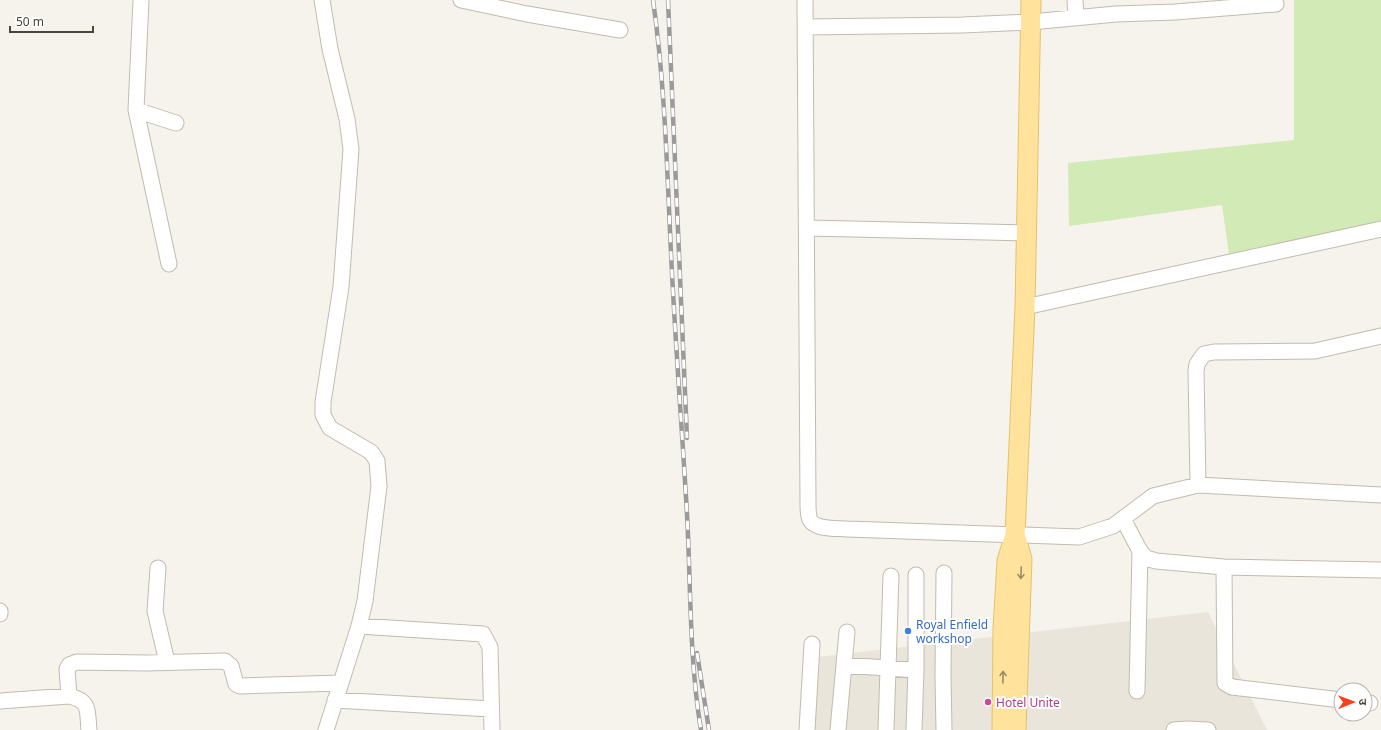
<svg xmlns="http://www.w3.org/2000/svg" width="1381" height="730" viewBox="0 0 1381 730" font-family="'Noto Sans','Noto Sans Devanagari',sans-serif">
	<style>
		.residential { fill: #eae5da }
		.green { fill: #d2eab5 }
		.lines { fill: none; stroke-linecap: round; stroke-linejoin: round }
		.minor-casing { stroke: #c2bbae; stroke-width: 17 }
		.major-casing { stroke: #e6c16a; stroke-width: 21 }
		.minor { stroke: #fff; stroke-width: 15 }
		.major { stroke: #ffe39c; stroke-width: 19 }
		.rail-casing { stroke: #9a9a9a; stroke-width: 4.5 }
		.rail { stroke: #fff; stroke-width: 3; stroke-dasharray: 9; stroke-linecap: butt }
		.oneway { stroke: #9c8c66 }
		.shop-dot { fill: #3f7fe0; stroke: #fff; stroke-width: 1.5 }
		.hotel-dot { fill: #d1479c; stroke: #fff; stroke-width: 1.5 }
		.labels { text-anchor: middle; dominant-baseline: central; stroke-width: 4; stroke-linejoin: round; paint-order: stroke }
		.shop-label { font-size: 12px; fill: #366cbe; stroke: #fff; text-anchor: start }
		.hotel-label { font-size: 12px; fill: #b23c85; stroke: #fff; text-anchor: start }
	</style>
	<rect width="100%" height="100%" fill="#f6f3ec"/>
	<path class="residential" d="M1208,612L1267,730H812L817,657Z"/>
	<path class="green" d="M1294,0H1381V221L1229,254L1222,205L1069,226L1068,163L1294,140Z"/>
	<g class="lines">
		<g class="minor-casing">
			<path id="minor" d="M141,0L136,110L169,264
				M322,0L330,49L347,119L351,149L341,287L323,402V415L330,428L371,452L377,461L379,486L365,601L359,626L326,730
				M461,0L527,14L620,30
				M805,0L808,504C808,509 808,515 810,520C816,530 837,528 847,529L1079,537L1113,526L1153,496L1198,485L1381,495
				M1075,0L1076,17
				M805,27L962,25L1031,22L1116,14L1175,12L1276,4
				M136,110L176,123
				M807,228L1026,233
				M1025,307L1381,229
				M1198,485L1196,371L1197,364L1204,354L1214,352L1315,351L1381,336
				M1123,519L1140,551L1146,558L1156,561L1224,567L1381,570
				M1224,567L1225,683L1232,687L1341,700
				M158,568L155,611L167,662
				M0,614V611
				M359,626L483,634L490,647L492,730
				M844,665L916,670
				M1137,691L1140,551
				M335,700L491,709
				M0,701L69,696
				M1365,703H1370
				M89,730C87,711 91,701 69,696L67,669L69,665L77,662L146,663L225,661L231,666L236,684L240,686L341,683
				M807,730L812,644
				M838,730L847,632
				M886,730L891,576
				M914,730L916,670V575
				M944,730L943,676L944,573
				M1174,730L1187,729L1208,730"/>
		</g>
		<g class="major-casing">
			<path id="major" d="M1015,535L1022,559L1016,730
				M1002,730L1003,629L1007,561L1015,535L1025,307L1031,0"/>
		</g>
		<use href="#minor" class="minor"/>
		<use href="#major" class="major"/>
		<g class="rail-casing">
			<path id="rail" d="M653,0C665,84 667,169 671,253C675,340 682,427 687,514C691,586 689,658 701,730
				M668,0L687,438
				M697,653L709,730"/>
		</g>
		<use href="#rail" class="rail"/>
	</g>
	<defs><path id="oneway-shaft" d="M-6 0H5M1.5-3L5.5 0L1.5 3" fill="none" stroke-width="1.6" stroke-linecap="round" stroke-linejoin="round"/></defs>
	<g class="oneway">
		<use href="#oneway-shaft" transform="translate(1021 573) rotate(93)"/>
		<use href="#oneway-shaft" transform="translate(1003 677) rotate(-89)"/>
	</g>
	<circle class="shop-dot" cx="908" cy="631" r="4"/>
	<circle class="hotel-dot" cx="988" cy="702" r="4"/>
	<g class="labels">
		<g class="shop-label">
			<text x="916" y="624">Royal Enfield<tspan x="916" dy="14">workshop</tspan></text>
		</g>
		<g class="hotel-label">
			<text x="996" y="702">Hotel Unite</text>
		</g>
	</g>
	<g transform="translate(1353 702) rotate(89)"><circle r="19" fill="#ffffff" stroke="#b7b4b0"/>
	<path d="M0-3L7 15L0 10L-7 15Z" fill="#fc3f1d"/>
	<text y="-6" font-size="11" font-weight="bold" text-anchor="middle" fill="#4b4439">उ</text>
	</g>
	<path d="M10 26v6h83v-6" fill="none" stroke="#4b4439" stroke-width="2"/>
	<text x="16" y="26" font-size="12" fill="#4b4439" stroke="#ffffff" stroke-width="3" paint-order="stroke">50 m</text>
</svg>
